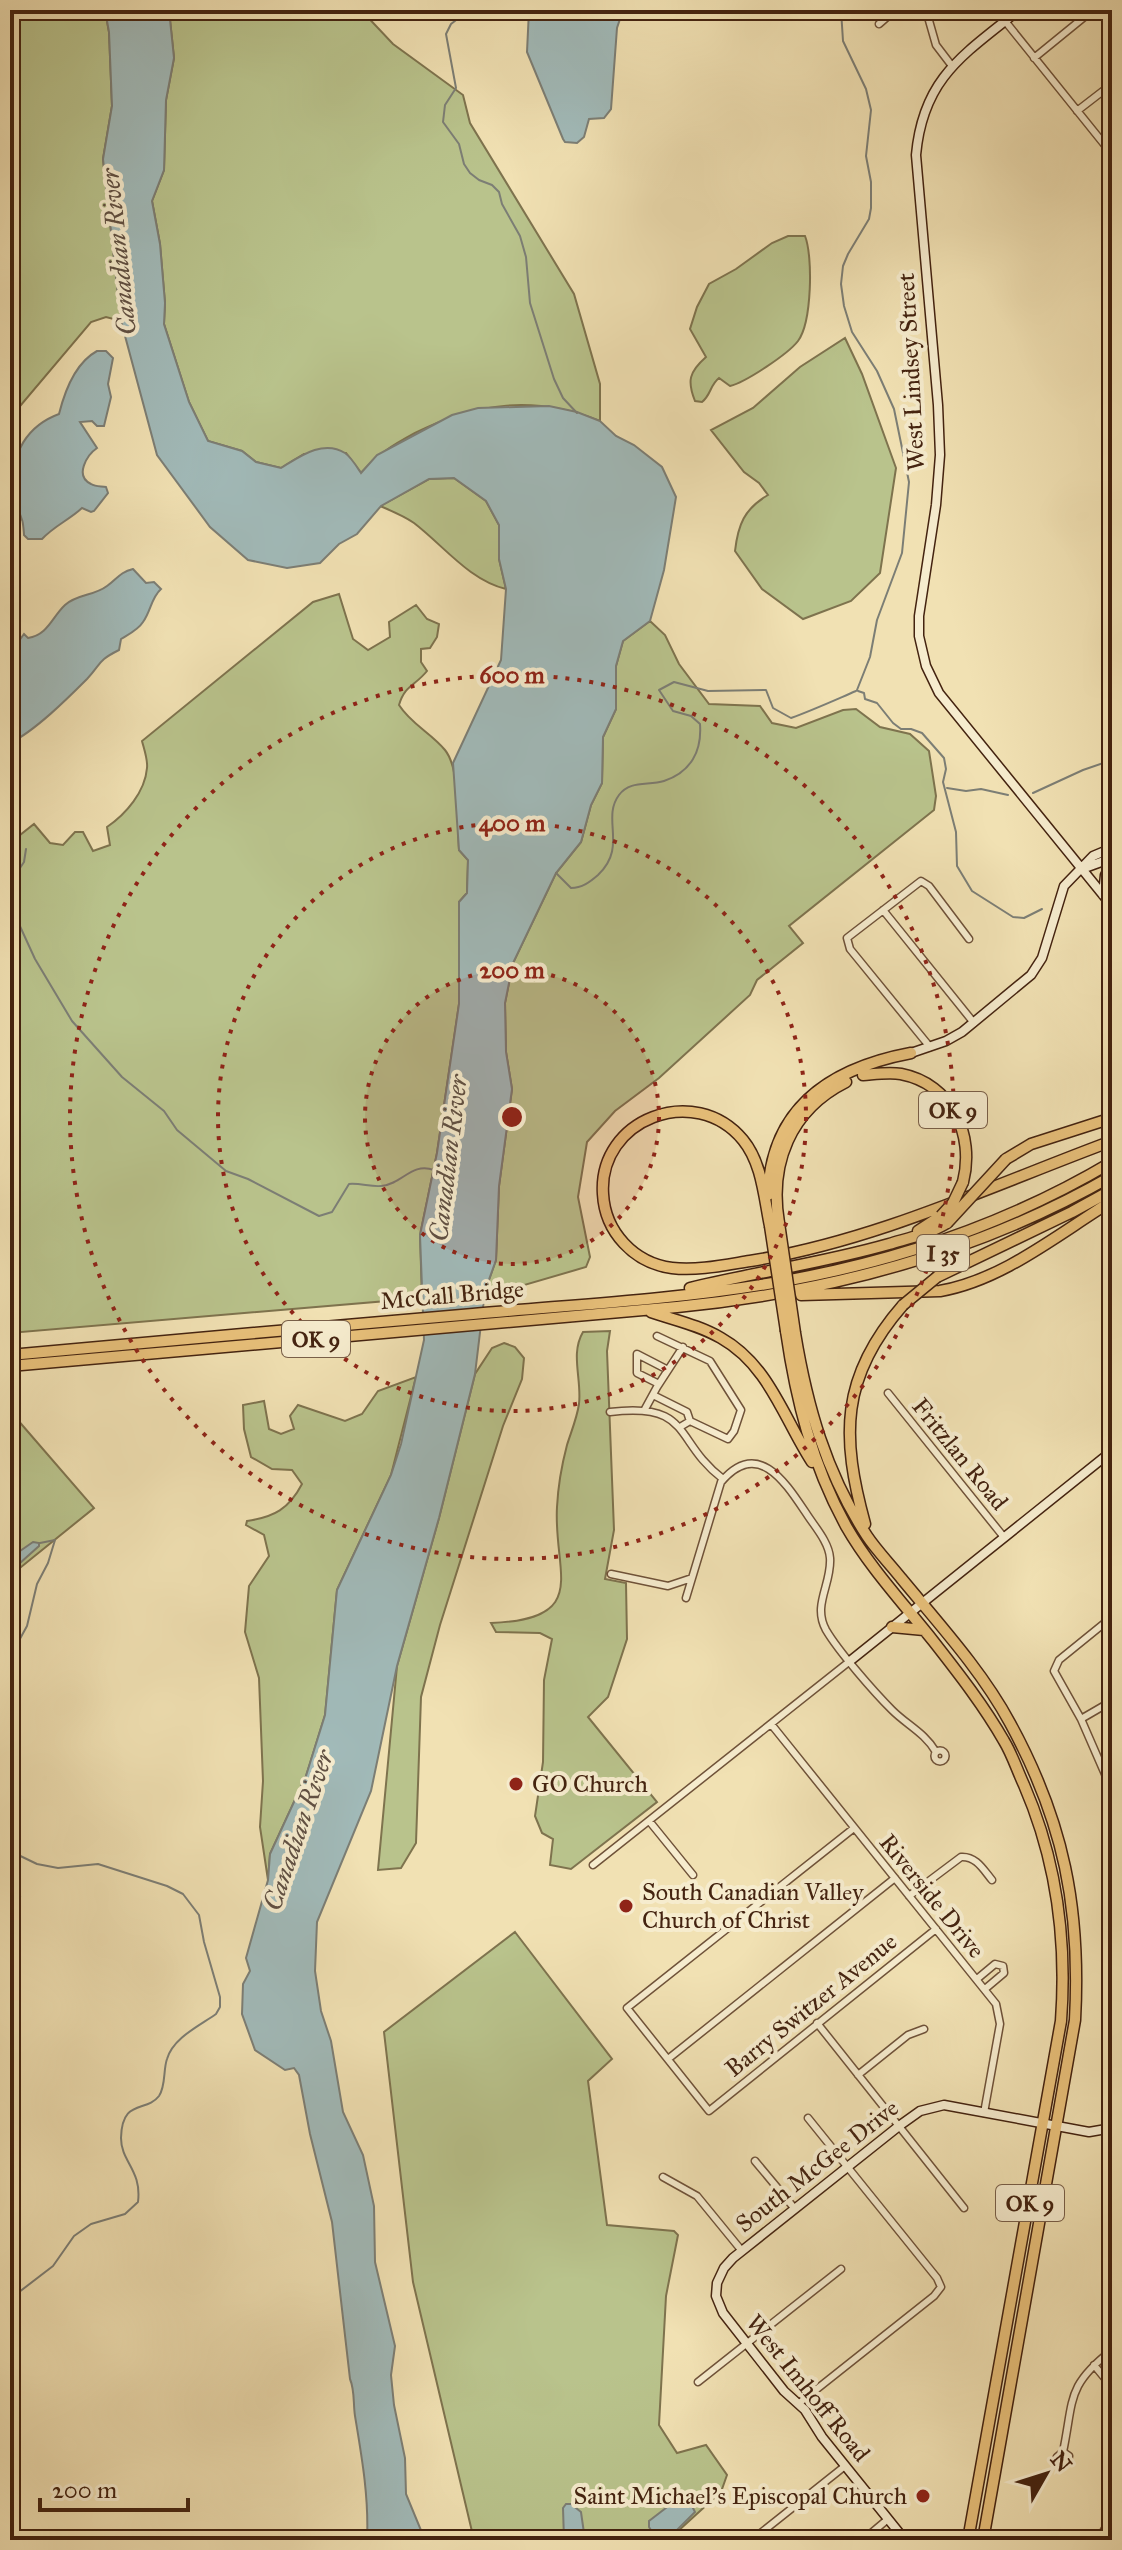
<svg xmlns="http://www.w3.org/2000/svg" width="1122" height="2550" viewBox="0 0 1122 2550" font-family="'IM FELL Great Primer',serif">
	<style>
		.green { fill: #b9c38c; stroke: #7e734e; stroke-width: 2 }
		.water { fill: #a1bab9; stroke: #7c7e75; stroke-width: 2 }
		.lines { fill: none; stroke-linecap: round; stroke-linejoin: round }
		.stream { stroke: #7c7e75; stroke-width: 2 }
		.street-casing { stroke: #6f5239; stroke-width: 9 }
		.secondary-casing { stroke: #442310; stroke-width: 11 }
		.highway-casing { stroke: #442310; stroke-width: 13 }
		.street { stroke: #f6ecce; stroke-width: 6 }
		.secondary { stroke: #f6ecce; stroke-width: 8 }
		.highway { stroke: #e8c07a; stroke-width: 10 }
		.highway-bridge-casing { stroke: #442310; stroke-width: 13; stroke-linecap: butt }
		.highway-bridge { stroke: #e8c07a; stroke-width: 10 }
		.ring { fill: none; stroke: #8f2418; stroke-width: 4; stroke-dasharray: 4 8 }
		.poi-dot { fill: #8f2418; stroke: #f6ecce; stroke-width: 3 }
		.labels { text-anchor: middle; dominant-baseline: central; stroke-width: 8; stroke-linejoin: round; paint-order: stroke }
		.shield { fill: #f6ecce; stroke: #795f49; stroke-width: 2 }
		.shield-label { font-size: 22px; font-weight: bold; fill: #442310 }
		.street-label { font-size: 24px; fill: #442310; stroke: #f6ecce }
		.poi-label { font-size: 24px; fill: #442310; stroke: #f6ecce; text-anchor: start }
		.water-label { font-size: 26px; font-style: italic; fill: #605043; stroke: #f6ecce }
		.centre { fill: #8f2418; stroke: #f6ecce; stroke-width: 4 }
		.ring-label { font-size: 24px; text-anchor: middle; font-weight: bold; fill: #8f2418; stroke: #f6ecce; stroke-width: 8; stroke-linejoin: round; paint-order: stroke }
	</style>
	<rect width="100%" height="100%" fill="#f1e1b3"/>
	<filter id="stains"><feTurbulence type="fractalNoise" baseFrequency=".0025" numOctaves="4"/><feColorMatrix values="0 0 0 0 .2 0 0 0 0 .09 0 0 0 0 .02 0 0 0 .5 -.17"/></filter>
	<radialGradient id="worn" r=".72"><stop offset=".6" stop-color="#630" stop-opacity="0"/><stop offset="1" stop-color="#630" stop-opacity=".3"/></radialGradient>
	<path class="green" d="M10,10H105L109,32L112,106L103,159L121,321L106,317L91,322L10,418Z
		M169,10H361L393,44L463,95L470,123L574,294L600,384V421C536,395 476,402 415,433C393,445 378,454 361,473L346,453L304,454L281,468L256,462L242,451L208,441L189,402L164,324L165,303L160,244L152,201L164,170L166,100L174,58Z
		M788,236H805C813,256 812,322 798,341C788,354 746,382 730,386L719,378C710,385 711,395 702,402L695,401C687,381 689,372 706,357L690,329L697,307L709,284L736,269L772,243Z
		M845,338L862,374L896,468L880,573L851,601L803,619L762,589L735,551C738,525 744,509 768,495L759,483L744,472L711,430L753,408L800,367Z
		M454,478L486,501L499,525V559L506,589C469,580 444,546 414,523C404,516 392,511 380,506L429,479Z
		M339,594L353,639L368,650L390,637L389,622L416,605L427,619L439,624L437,637L430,648L421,649V662L427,671C415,686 405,685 399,705C411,724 431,733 445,750C461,770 457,824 459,850L468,860L467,893L459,902V1004L437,1153L420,1235L422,1298L10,1333V843L34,824L50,843L63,845L75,832H83L93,851L110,845L107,827C126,814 145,792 147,768C148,760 144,749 142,741L313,602Z
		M650,621L665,635L679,664L709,704L760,706L772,723L796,728L843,710L856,709L880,727L910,734L929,751L936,796L934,810L789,926L803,943L757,980L750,995L659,1078L615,1111L587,1142L578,1197L590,1257L586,1267L507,1290L485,1291L496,1260L499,1186L512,1089L506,1052L505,1003L513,963L556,873L581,842L591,805L602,783L603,737L616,709V666L623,641Z
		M610,1331L607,1351L614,1530L605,1579L626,1583L627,1639L608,1697L588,1717L657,1802L571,1869L550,1865L553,1839L542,1833L535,1816L543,1762L544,1680L552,1639L540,1633L496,1632L491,1623C592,1619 553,1573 557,1507C558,1487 562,1464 567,1445C571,1432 577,1418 579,1404C582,1379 570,1354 583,1332Z
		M504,1343L515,1347L524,1358L522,1379L503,1426L440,1625L421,1697L416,1843L401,1868L378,1870L397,1666L439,1518L475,1374L492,1348Z
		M416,1377L391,1475L337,1590L325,1715L306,1776L270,1854L268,1880L260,1827L263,1781L259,1678L245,1632L249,1586L269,1556L264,1535L246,1525L247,1521C274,1517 289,1509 302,1484L292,1470L272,1469L251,1457L244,1429L243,1405L264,1401L269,1429L281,1434L294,1429L290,1416L298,1405L345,1421L362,1414L378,1391Z
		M10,1411L94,1508L10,1576Z
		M10,1897H20L10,1990Z
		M515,1932L612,2059L588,2081L607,2225L674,2231L678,2235L666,2296L659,2425L677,2453L706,2445L727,2475L721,2492L677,2532L682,2540H474L413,2282L384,2032Z"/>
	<path class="water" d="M105,10H169L174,58L166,100L164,170L152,201L160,244L165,303L164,324L189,402L208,441L242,451L256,462L281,468C299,457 323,439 345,453C351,457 357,467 361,473L377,455L452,415L478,408L549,406L577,412L600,421L616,436L634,445L662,467L676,497L664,570L650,621L623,641L616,666V709L603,737L602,783L591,805L581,842L556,873L513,963L505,1003L506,1052L512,1089L499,1186L496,1260L485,1291L475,1374L439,1518L397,1666L371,1791L317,1922L315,1971L321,2011L331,2041L343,2112L363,2155L374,2206L375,2262L395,2346L391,2375L394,2405L405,2458L406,2494L425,2540H367C369,2498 362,2458 355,2416C353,2403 355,2391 350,2379L332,2222L310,2134L299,2075L294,2068L285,2070L255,2050L242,2014L243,1984L250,1971L246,1958L268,1880L270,1854L306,1776L325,1715L337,1590L391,1475L401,1444L424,1340L420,1235L437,1153L459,1004V902L467,893L468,860L459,850L453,763L501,660L506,589L499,559V525L486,501L454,478L429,479L381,506L357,534L339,544L320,563L287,568L248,560L210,527L157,455L121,321L103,159L112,106L109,32Z
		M529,10H623L617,28L611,109L604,118L589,119L584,137L577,143L565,142L563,139L527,52Z
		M97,351H106L113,358L108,384L111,397L104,426H97L92,421L80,422L97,448C87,455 74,476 91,484C96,487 101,486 106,487L108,493L94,511L91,512L82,508C69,520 54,526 42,539H28L24,535C24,534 23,521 22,520C18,506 9,501 17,486C8,454 29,425 59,414C65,390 75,363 97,351Z
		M133,569L146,583L154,582L161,589C151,598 151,611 143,622C138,630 129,634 121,639L119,650C97,661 102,663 87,679C68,698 35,731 10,743V653L24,634L28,638C48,635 52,617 65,605C77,594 94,596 107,586C117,579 120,572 133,569Z
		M33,1542L39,1543V1546L10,1572V1558Z
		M676,2491L689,2500L695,2512L667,2540H657L649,2527V2521L675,2501L672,2495Z
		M566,2504H571L581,2512L585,2540H564L563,2508Z"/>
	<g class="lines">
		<path class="stream" d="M469,10L451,24L446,34L456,88L445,105L443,122L459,144L464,164L470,173L479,180L492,185L499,192L502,204L520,236L526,257L530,303L554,379L563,398L577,413
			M841,10L843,41L866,89L871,110L866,156L871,182V208L869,219L848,254L843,266L841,284L844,306L852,332L877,371L894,409L909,482L902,553L877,620L870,657L857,690
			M858,691L864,693L865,699L877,703L893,723L901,729H911L922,733L944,758L946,769L943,782L956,832L957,866L972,891L1013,917L1024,918L1042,909
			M947,788L966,791L981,789L1008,795
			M1033,793L1083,770L1112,760
			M26,849L24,862L10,883L13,911L35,959L72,1021L122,1077L164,1111L177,1130L226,1171L248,1179L319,1216L332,1212L349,1184C360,1183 371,1187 381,1186C403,1184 411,1162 434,1170
			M556,873L571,888C582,888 590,882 598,875C628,847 601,819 619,795C630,780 648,786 664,781C691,772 702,751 700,724L691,716L673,711L659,690L674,682L708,691L766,690L773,708L791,718C813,710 835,700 856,691
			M10,1657L27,1626L37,1584L48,1563L55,1540L40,1543
			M10,1851L37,1864L58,1868L98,1864L167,1886L183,1894L199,1915L204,1942L220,1997V2007L216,2014C199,2026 173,2038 167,2059C163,2070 166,2086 159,2096C146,2113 122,2098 121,2138C121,2162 142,2170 138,2202L125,2214L91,2224L74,2236L53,2266L10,2299"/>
		<g class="street-casing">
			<path id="street" d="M926,10L936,45L952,66
				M1005,21L1112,154
				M879,24L895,10
				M1034,58L1088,14
				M1077,111L1112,84
				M883,910L974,1023
				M930,1047L850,949L847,938L921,881L929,886L969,939
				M657,1336L710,1361L741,1410L734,1431L728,1439L690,1421L680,1427
				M659,1384L637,1373V1354L668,1370
				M888,1393L1003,1536
				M653,1395L687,1412L690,1421
				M645,1409L657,1387L683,1347
				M610,1412C693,1402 673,1441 723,1479
				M611,1574L668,1586L692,1578
				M686,1598L721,1482C759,1437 787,1485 808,1516C816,1528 829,1543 830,1558C832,1584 812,1605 826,1630C839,1652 874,1692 892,1710C907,1725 925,1733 936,1752
				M1112,1617L1059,1660L1054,1671L1081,1719L1108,1781L1112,1779
				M1081,1719L1112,1701
				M771,1724L996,2004L1000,2024L984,2113
				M934.5 1756a5.5 5.5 0 1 1 11 0a5.5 5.5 0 1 1-11 0Z
				M650,1822L693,1875
				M854,1828L627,2008L709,2111L936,1929
				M593,1865L850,1661
				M909,1896L961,1857C976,1856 983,1869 992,1880
				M977,1979L995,1964L1003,1966L1004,1973L985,1989
				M817,2023L964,2208
				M668,2059L895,1878
				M858,2075L908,2035L924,2029
				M755,2161L795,2209
				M663,2177L697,2196L742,2251
				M1094,2365L1112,2387
				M698,2382L841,2269
				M798,2404L934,2296L941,2287L937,2278L808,2118
				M1063,2452L1069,2456L1068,2461L1064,2464L1059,2462L1057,2457L1063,2452C1074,2399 1066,2386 1112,2350
				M757,2536L845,2466
				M863,2540L888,2519
				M1098,2540L1112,2517"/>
		</g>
		<g class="secondary-casing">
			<path id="secondary" d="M1019,10C963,55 923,78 916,155L938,405L940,455L936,505L919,616V636L926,666L939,693L1112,906
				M1082,869L1112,858
				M1103,895L1105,875L1112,862
				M911,1053L946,1041L962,1032L1031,975L1042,958L1064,886L1093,856L1112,848
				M850,1661L1112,1451
				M905,2540L822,2437L805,2410L784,2391L723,2313L716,2296L717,2283L724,2268L733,2258L899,2126L920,2111L944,2105L1089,2132L1112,2128"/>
		</g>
		<g class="highway-casing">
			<path id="highway" d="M863,1075C876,1074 889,1072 901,1074C952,1084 975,1135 963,1182
				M1006,1159L1031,1144L1112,1118
				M768,1195C771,1108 831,1068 911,1053
				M779,1223C769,1164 790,1110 846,1082
				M770,1226C764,1197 762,1163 743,1140C695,1082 598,1119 603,1194C605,1232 634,1263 672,1268C697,1271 725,1265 750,1261C876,1241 993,1185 1112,1141
				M918,1231L941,1216
				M937,1277L1072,1212L1112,1190
				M690,1288C756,1272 823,1263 889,1244C909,1238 929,1234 947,1223
				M801,1295L940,1291C1003,1280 1058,1234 1112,1201
				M651,1312C674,1320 699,1325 721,1338C769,1365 784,1419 812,1462
				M786,1331C796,1400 812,1464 846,1526C870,1568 904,1604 934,1642C959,1674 984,1706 1004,1741C1012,1754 1017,1770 1024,1785C1057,1861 1067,1939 1061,2021L968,2540
				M795,1333C807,1406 826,1473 867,1536C877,1551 890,1564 901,1578C939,1624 982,1671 1010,1723C1064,1822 1081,1909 1075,2020L983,2540
				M10,1355C164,1341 319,1327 473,1314C571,1305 670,1300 767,1284C889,1264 1006,1225 1112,1162
				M10,1366L677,1307C830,1292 978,1253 1112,1176
				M865,1524C841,1437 840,1377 903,1305
				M892,1627L924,1630"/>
		</g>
		<use href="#street" class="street"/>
		<use href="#secondary" class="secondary"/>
		<use href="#highway" class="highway"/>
		<g class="highway-bridge-casing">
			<path id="highway-bridge" d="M941,1216L953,1203L963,1182
				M779,1223L795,1333
				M947,1223L1006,1159
				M770,1226L786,1331
				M903,1305L937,1277"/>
		</g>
		<use href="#highway-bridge" class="highway-bridge"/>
	</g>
	<circle cx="512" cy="1117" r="147" fill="#8f2418" fill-opacity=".12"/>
	<g class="ring">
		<circle cx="512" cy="1117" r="147"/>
		<circle cx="512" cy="1117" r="294"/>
		<circle cx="512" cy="1117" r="442"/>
	</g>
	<g class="poi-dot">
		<circle cx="516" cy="1784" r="8"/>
		<circle cx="626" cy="1906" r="8"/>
		<circle cx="923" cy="2496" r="8"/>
	</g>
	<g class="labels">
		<g class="shield">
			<rect x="919" y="1092" width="68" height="36" rx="6"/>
			<rect x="917" y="1235" width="52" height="36" rx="6"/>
			<rect x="282" y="1321" width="68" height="36" rx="6"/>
			<rect x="996" y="2185" width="68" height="36" rx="6"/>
		</g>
		<g class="shield-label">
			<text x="953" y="1110">OK 9</text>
			<text x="943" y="1253">I 35</text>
			<text x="316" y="1339">OK 9</text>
			<text x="1030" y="2203">OK 9</text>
		</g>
		<g class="street-label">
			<text transform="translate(911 372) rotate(-93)">West Lindsey Street</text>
			<text transform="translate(452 1295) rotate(-5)">McCall Bridge</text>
			<text transform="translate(960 1454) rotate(51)">Fritzlan Road</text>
			<text transform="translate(932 1896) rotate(51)">Riverside Drive</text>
			<text transform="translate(811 2005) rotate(-39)">Barry Switzer Avenue</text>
			<text transform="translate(817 2166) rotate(-38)">South McGee Drive</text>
			<text transform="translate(808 2388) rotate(51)">West Imhoff Road</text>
		</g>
		<g class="poi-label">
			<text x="532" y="1784">GO Church</text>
			<text x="642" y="1892">South Canadian Valley<tspan x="642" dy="28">Church of Christ</tspan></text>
			<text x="907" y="2496" text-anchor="end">Saint Michael's Episcopal Church</text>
		</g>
		<g class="water-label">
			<text transform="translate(118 252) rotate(-96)">Canadian River</text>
			<text transform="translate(448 1158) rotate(-83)">Canadian River</text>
			<text transform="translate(298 1830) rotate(-71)">Canadian River</text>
		</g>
	</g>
	<circle cx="512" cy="1117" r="12" class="centre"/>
	<g class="ring-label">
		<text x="512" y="683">600 m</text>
		<text x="512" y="831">400 m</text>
		<text x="512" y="978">200 m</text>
	</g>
	<rect width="1122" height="2550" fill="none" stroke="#f1e1b3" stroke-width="40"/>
	<rect x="12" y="12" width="1098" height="2526" fill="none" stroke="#442310" stroke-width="4"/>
	<rect x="20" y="20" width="1082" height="2510" fill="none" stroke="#442310" stroke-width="2"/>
	<g transform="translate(1046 2474) rotate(51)" stroke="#f6ecce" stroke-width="6" paint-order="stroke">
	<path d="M0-6L14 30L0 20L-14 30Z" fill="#442310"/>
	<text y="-12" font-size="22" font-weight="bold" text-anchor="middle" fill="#442310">N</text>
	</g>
	<path d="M40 2498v12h148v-12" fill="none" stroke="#442310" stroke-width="4"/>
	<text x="52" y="2498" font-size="24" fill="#442310" stroke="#f6ecce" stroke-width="6" paint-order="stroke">200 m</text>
	<rect width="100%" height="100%" filter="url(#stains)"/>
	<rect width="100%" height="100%" fill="url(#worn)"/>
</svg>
